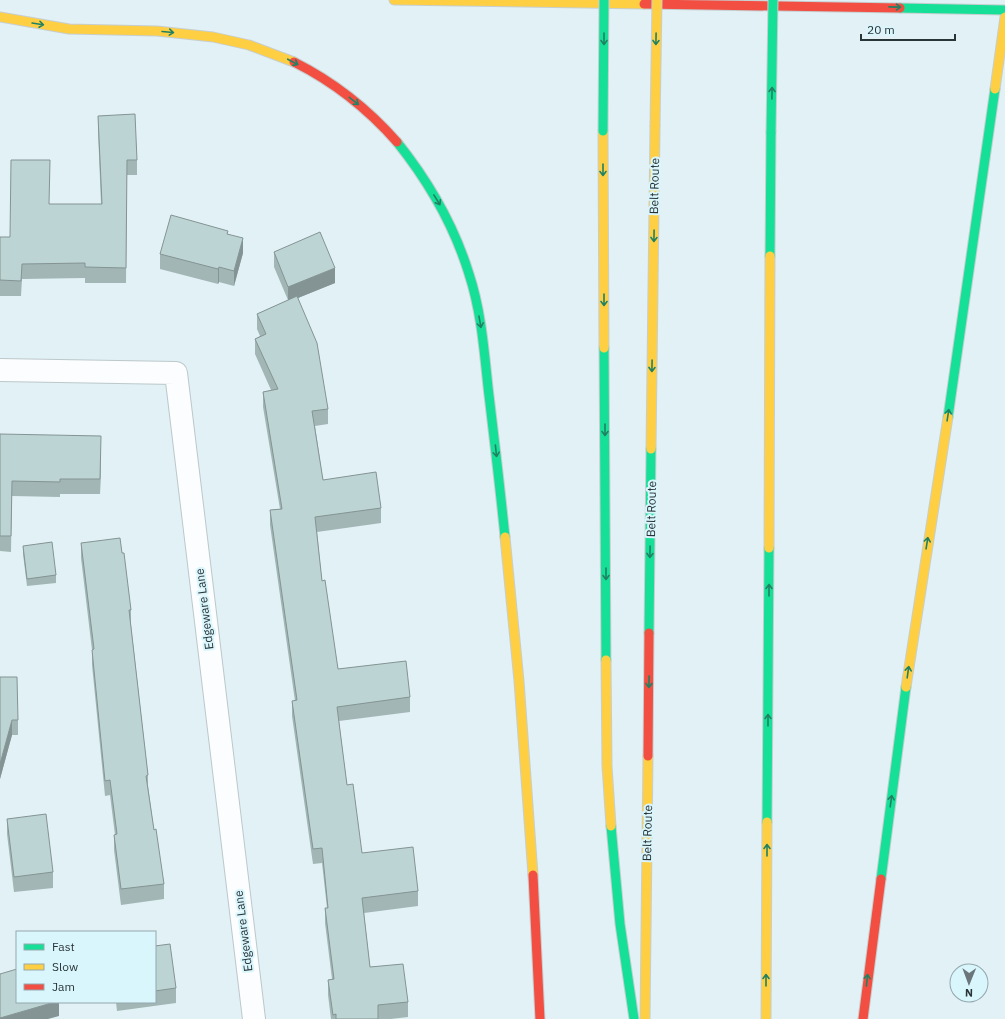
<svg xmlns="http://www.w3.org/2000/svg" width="1005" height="1019" viewBox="0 0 1005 1019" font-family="'IBM Plex Sans',sans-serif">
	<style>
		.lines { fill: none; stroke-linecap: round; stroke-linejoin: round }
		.street-casing { stroke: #bcc8cb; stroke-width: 24 }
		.fast-casing { stroke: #c6cecf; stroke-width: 11 }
		.slow-casing { stroke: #c6cecf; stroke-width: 11 }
		.jam-casing { stroke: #c6cecf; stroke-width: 11 }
		.street { stroke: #fbfdfe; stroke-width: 22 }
		.fast { stroke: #16e098; stroke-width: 9 }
		.slow { stroke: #ffcf43; stroke-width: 9 }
		.jam { stroke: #f24e42; stroke-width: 9 }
		.fast-bridge-casing { stroke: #c6cecf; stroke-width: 11; stroke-linecap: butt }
		.slow-bridge-casing { stroke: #c6cecf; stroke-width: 11; stroke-linecap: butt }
		.fast-bridge { stroke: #16e098; stroke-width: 9 }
		.slow-bridge { stroke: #ffcf43; stroke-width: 9 }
		.wall { fill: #a2b6b5 }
		.shaded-wall { fill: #849494 }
		.building { fill: #bcd4d3; stroke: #849494 }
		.oneway { stroke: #208163 }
		.labels { text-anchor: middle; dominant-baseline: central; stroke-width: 4; stroke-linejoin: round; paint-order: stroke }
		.street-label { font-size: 12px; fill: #293437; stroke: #daf6fd }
	</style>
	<rect width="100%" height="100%" fill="#e2f1f5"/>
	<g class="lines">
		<g class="street-casing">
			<path id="street" d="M0,370L176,373L254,1019"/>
		</g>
		<g class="fast-casing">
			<path id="fast" d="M900,8L1005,10
				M397,142C429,182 454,225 469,274C481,310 484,349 488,387C494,437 500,487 505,537
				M770,256L771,132
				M604,348L606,660
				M948,417L995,89
				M649,633L651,449
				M767,822L769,548
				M611,826L620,924L634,1019
				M881,879L906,687"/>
		</g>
		<g class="slow-casing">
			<path id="slow" d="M394,0L644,4
				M0,17L69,29L157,31L213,37L249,45L294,62
				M995,89L1005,17
				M603,131L604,348
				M651,449L655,127
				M505,537L519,681L533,875
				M769,548L770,256
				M606,660L607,766L611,826
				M906,687L948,417
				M645,1019L648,756
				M766,1019L767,822"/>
		</g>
		<g class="jam-casing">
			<path id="jam" d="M644,4L900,8
				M294,62C334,82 368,109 397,142
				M648,756L649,633
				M533,875L540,1019
				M863,1019L881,879"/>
		</g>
		<use href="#street" class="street"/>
		<use href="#fast" class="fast"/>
		<use href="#slow" class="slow"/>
		<use href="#jam" class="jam"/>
		<g class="fast-bridge-casing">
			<path id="fast-bridge" d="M603,131L604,0
				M771,132L773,0"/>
		</g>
		<g class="slow-bridge-casing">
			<path id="slow-bridge" d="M655,127L657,0"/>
		</g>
		<use href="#fast-bridge" class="fast-bridge"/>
		<use href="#slow-bridge" class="slow-bridge"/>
	</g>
	<path class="wall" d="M98,116L137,160V175H127L126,283H85V278L22,279L21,296H0V237H10L50,204H101L98,131Z
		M228,234L243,253L234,286L219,282L218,284L160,269V254Z
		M274,252L335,283L298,298L328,409V424L315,426L323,480L381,508V523L317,532L322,581L338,669L410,697V712L339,721L347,785L362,853L418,891V906L364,913L370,967L408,1002V1017L391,1019H331L328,995V980L332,979L325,923V908H327L322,863L313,864L292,716V701H295L270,525V510L280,509L263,407V392L271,390L255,354V339L260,336L257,329V314L288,300L274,267Z
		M0,434L101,451L100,494H60V497L12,496L11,552L0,551Z
		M81,543L122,553L131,610V625L148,775V786L154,830L164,884V899L121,905L114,850V835H115L110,795L105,796L92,665V650L81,558Z
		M23,546L56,575V583L27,586L23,554Z
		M0,677L18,720V735H12L0,779Z
		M7,819L53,872V888L14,892L7,834Z
		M155,946L176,988V1003L117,1011L116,1002H155Z"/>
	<path class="shaded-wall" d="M243,238V253L234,286V271Z
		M219,267V282L218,284V269Z
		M335,268V283L288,302V287Z
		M101,436V451L100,494V479Z
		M12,720V735L0,779V764Z
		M55,1002H59V1016L48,1019H0V1018Z"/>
	<path class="building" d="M135,114L137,160H127L126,268L85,267V263L22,264L21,281L0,280V237H10L11,160H50L49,204H102L98,116Z
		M171,215L228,231L227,234L243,238L234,271L219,267L218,269L160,254Z
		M320,232L335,268L288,287L274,252Z
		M297,296L317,343L328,409L312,411L323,480L376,472L381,508L315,517L322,581L325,580L338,669L406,661L410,697L337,707L347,785L353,784L362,853L413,847L418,891L362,898L370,967L403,964L408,1002L378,1005V1019H336V1014L333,1015L328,980L334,979L325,908H328L322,848L313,849L292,701L297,700L270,510L282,509L263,392L278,389L255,339L266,334L257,314Z
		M0,434L101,436L100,479H60V482L12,481L11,536H0Z
		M120,538L122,553H124L131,610H129L148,775L146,776L154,830L156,829L164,884L121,889L114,835L117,834L110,780L105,781L92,650L94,649L81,543Z
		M52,542L56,575L27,579L23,546Z
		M0,677H17L18,720H12L0,764Z
		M46,814L53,872L14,877L7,819Z
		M170,944L176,988L155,991V946Z
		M17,969V1002H55L0,1018V974Z"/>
	<defs><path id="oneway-shaft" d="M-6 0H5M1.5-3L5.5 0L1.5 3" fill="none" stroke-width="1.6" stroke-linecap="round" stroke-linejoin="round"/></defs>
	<g class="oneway">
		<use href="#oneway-shaft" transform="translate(895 7) rotate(1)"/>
		<use href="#oneway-shaft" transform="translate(38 24) rotate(9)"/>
		<use href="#oneway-shaft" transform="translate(168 32) rotate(5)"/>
		<use href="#oneway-shaft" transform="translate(604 39) rotate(90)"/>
		<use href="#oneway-shaft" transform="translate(656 39) rotate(91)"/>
		<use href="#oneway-shaft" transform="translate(293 62) rotate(28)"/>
		<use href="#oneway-shaft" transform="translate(772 93) rotate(-89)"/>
		<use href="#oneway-shaft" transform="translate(354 101) rotate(38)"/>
		<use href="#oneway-shaft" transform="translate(603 170) rotate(90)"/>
		<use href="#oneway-shaft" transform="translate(437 200) rotate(58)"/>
		<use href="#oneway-shaft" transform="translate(654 236) rotate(91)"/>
		<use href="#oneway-shaft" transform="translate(604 300) rotate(90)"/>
		<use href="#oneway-shaft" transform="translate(480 322) rotate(80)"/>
		<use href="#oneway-shaft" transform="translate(652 366) rotate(91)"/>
		<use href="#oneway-shaft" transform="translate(948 415) rotate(-81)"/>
		<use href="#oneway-shaft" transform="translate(605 430) rotate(90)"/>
		<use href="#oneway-shaft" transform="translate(496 451) rotate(84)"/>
		<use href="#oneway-shaft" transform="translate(927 543) rotate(-81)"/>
		<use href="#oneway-shaft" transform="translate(650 552) rotate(91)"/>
		<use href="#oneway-shaft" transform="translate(606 574) rotate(90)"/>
		<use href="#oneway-shaft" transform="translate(769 590) rotate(-90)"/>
		<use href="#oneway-shaft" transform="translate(908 672) rotate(-82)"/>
		<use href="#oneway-shaft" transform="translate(649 682) rotate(91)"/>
		<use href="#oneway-shaft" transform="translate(768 720) rotate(-90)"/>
		<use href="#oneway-shaft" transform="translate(891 801) rotate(-82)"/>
		<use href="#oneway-shaft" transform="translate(767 850) rotate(-90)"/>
		<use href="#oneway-shaft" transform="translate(766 980) rotate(-90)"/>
		<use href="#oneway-shaft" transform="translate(867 980) rotate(-84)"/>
	</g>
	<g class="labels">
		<g class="street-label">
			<text transform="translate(654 186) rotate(-89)">Belt Route</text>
			<text transform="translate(651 509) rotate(-89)">Belt Route</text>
			<text transform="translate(204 609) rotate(-97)">Edgeware Lane</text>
			<text transform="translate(647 833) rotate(-89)">Belt Route</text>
			<text transform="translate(243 931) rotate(-97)">Edgeware Lane</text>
		</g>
	</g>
	<rect x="16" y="931" width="140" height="72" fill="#daf6fd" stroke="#93a8ae"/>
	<rect x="24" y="944" width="20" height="6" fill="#16e098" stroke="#93a8ae"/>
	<text x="52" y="951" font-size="12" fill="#293437">Fast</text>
	<rect x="24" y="964" width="20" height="6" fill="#ffcf43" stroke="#93a8ae"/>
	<text x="52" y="971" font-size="12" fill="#293437">Slow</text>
	<rect x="24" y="984" width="20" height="6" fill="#f24e42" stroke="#93a8ae"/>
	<text x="52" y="991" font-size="12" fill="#293437">Jam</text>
	<g transform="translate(969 983) rotate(181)"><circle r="19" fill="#daf6fd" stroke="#93a8ae"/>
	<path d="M0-3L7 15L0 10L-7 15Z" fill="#6a767a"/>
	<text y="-6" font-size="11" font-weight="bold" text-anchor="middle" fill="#293437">N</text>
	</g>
	<path d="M861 34v6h94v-6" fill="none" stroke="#293437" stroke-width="2"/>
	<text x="867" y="34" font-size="12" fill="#293437" stroke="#daf6fd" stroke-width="3" paint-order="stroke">20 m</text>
</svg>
